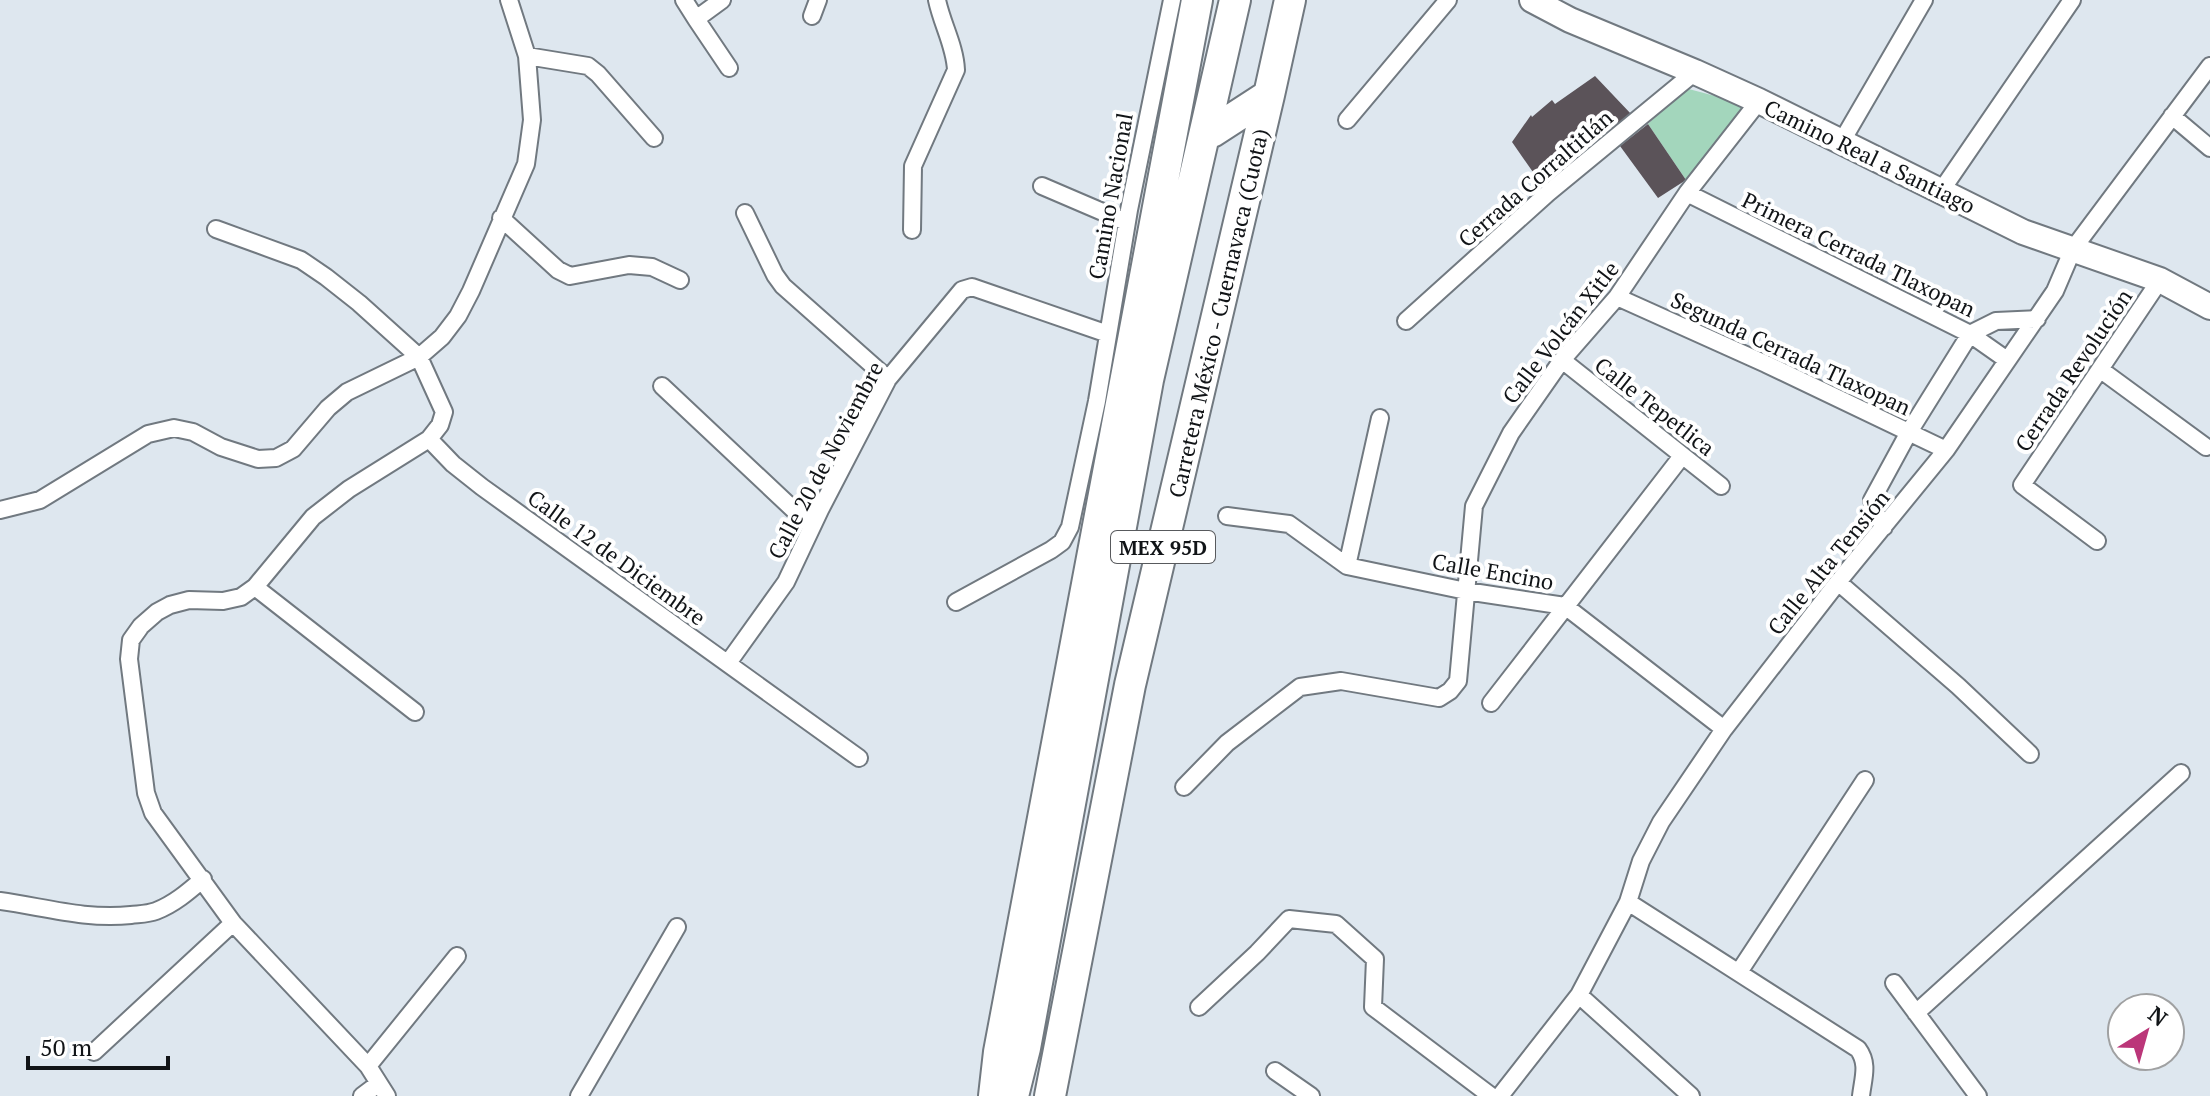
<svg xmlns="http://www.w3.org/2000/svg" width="2210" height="1096" viewBox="0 0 2210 1096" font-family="'PT Serif',serif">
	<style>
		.green { fill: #a3d6bc }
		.building { fill: #5b5359 }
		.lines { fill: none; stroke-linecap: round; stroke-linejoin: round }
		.street-casing { stroke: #717980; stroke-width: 20 }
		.secondary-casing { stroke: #717980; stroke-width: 28 }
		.highway-casing { stroke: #717980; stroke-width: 34 }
		.street { stroke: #fff; stroke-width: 16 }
		.secondary { stroke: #fff; stroke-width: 24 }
		.highway { stroke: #fff; stroke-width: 30 }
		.labels { text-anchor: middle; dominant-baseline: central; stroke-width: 8; stroke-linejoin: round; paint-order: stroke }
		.shield { fill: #fff; stroke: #585a5d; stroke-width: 2 }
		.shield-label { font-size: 20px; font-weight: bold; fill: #111417 }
		.street-label { font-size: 22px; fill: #111417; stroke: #fff }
	</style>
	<rect width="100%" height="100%" fill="#dee7ef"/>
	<path class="green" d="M1685,88L1749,105L1686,180L1648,124Z"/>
	<path class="building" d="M1595,76L1632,115L1544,188L1512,142L1531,115L1532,117L1552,100L1555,104Z
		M1648,124L1686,180L1658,198L1620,146Z"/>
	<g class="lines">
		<g class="street-casing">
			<path id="street" d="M684,0L696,19L722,0
				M812,16L818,0
				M696,19L729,68
				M527,56L588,66L598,74L654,138
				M2172,116L2210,148
				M1347,120L1448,0
				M1842,141L1924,0
				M1042,186L1126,222
				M1941,191L2072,0
				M1687,193L1970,334L2007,360
				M745,213L775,275L783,286L888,379
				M501,218L558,270L570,276L629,265L652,267L680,280
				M216,229L301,260L326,277L359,303L419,357L444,412L440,425L429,439L349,489L313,517L255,587L241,597L223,601L189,600L170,605L157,612L141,626L131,640L129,659L146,793L153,813L233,923L368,1066L387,1096
				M912,230L913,166L956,70C955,46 942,24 937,0
				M1617,297L1766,364L1946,450
				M1406,321L1548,193L1695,72
				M1562,360L1721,486
				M2101,370L2206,447
				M662,386L812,527
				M429,439L453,464L482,487L859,758
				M0,510L40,500L148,434L174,428L193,432L221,447L258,459L276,458L293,449L328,408L347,392L419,357L442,337L458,316L471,291L526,164L532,120L527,56L509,0
				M1227,516L1289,524L1347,566L1466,591L1565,606L1724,729
				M1884,527L1876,514L1872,500L1909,432L1970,334L1996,321L2037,319
				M2097,541L2022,485L2160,280
				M1347,566L1380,418
				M1838,582L1958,686L2030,754
				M255,587L415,712
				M956,602L1051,550L1062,542L1070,527L1097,401L1129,210L1172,0
				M728,663L786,582L820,510L888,379L962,290L972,287L1108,334
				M1491,703L1682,456
				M1184,787L1227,743L1300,687L1341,681L1439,698L1450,691L1458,681L1474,506L1511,433L1562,360L1617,297L1687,193L1759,101
				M0,901C44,907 86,920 131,915C139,914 148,914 156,911C174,904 188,892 203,879
				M1628,902L1858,1049C1869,1064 1863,1078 1861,1096
				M1739,972L1865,780
				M1894,983L1978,1096
				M1579,995L1691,1096
				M1199,1007L1257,953L1289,919L1336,924L1375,959L1373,1007L1491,1096
				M1916,1013L2181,773
				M94,1052L233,923
				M368,1066L457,956
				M1275,1071L1311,1096
				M362,1096L378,1084
				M579,1096L677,927
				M1500,1096L1579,995L1628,902L1641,861L1661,822L1724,729L1838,582L1946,450L2055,291L2073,249L2210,66"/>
		</g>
		<g class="secondary-casing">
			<path id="secondary" d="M1532,0L1570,20L1695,72L1759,101L2023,232L2160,280L2210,307"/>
		</g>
		<g class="highway-casing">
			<path id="highway" d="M1212,132L1269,95
				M994,1096L999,1052L1197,0
				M1013,1096L1025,1048L1148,380L1235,0
				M1050,1096L1130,685L1269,95L1290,0"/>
		</g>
		<use href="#street" class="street"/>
		<use href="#secondary" class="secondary"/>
		<use href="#highway" class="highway"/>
	</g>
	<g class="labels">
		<rect class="shield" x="1111" y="531" width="104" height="32" rx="6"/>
		<g class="shield-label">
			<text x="1163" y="547">MEX 95D</text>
		</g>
		<g class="street-label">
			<text transform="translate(1870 156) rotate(26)">Camino Real a Santiago</text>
			<text transform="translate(1535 178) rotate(-41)">Cerrada Corraltitlán</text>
			<text transform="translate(1110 196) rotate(-80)">Camino Nacional</text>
			<text transform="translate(1859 254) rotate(26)">Primera Cerrada Tlaxopan</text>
			<text transform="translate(1218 313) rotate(-77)">Carretera México - Cuernavaca (Cuota)</text>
			<text transform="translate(1560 332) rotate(-52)">Calle Volcán Xitle</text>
			<text transform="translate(1791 353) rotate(25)">Segunda Cerrada Tlaxopan</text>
			<text transform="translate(2073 370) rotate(-56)">Cerrada Revolución</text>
			<text transform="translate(1655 406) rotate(38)">Calle Tepetlica</text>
			<text transform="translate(825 460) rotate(-62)">Calle 20 de Noviembre</text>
			<text transform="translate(617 557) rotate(36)">Calle 12 de Diciembre</text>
			<text transform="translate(1828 562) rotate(-51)">Calle Alta Tensión</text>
			<text transform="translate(1493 571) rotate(10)">Calle Encino</text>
		</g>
	</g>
	<g transform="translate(2146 1032) rotate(37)"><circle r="38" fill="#ffffff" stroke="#a0a1a2" stroke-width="2"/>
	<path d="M0-6L14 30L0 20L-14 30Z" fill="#bb3679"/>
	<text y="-12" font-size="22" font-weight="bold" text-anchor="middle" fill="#111417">N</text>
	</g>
	<path d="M28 1056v12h140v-12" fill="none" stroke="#111417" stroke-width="4"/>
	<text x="40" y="1056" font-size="24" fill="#111417" stroke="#ffffff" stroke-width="6" paint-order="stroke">50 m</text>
</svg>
